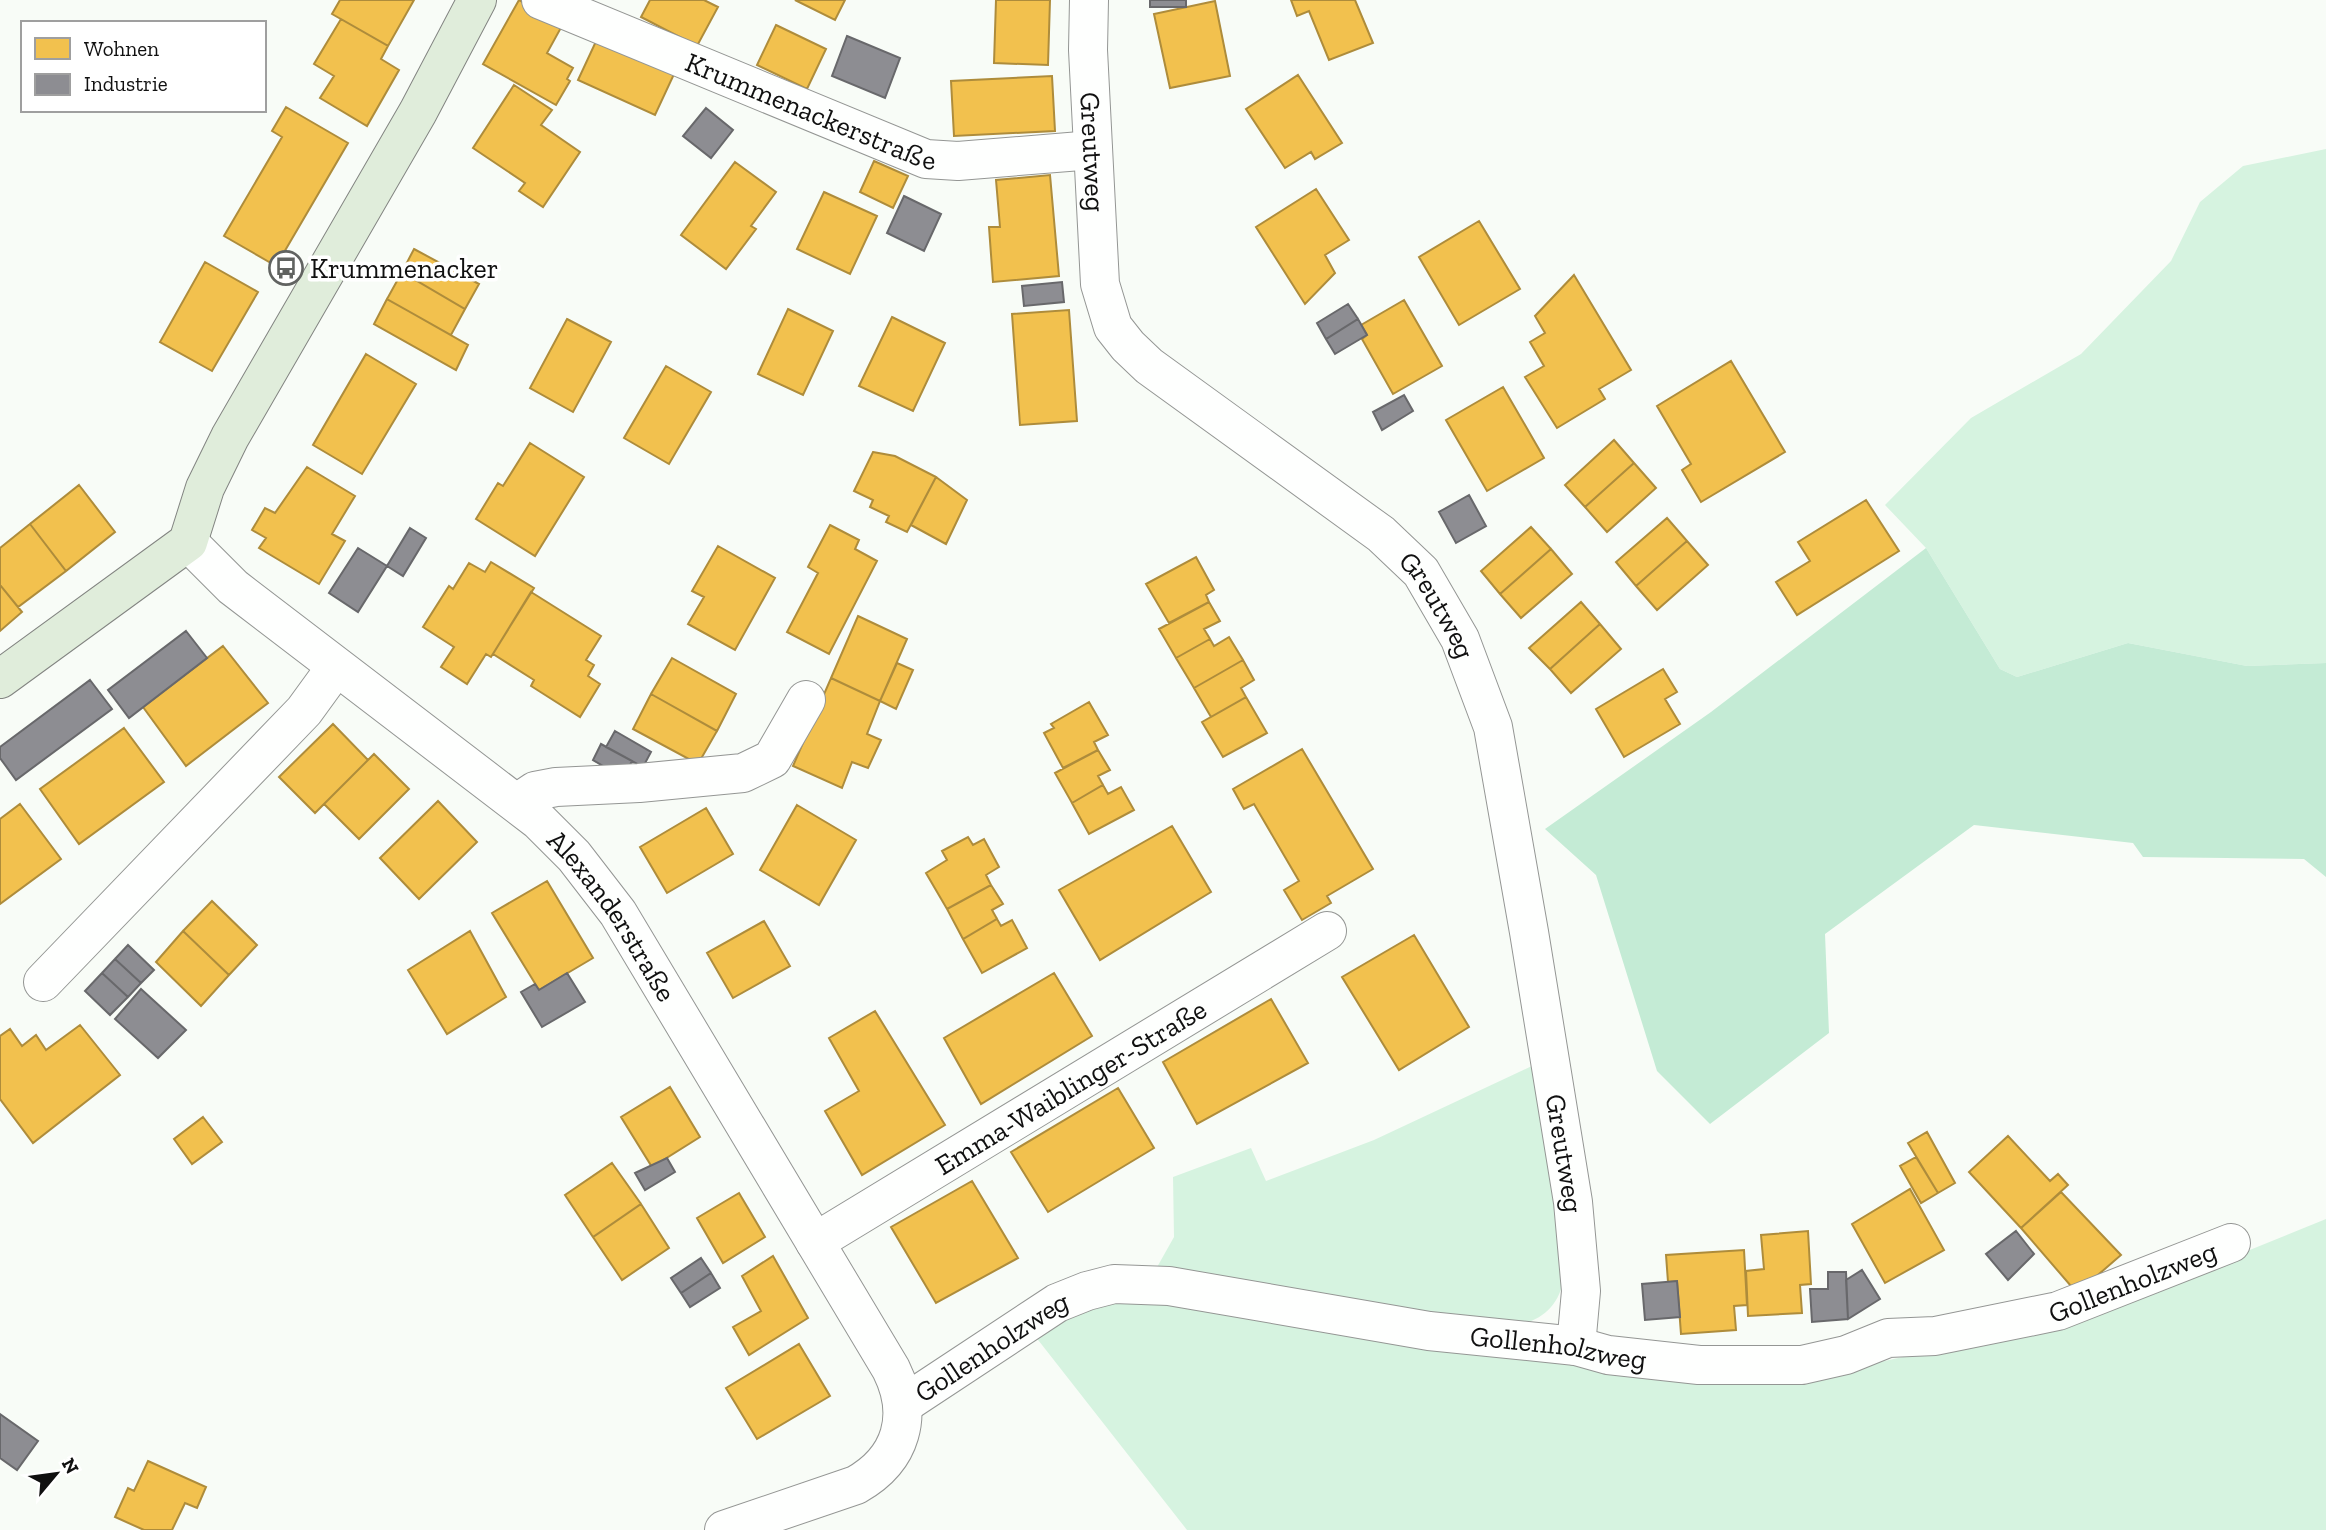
<svg xmlns="http://www.w3.org/2000/svg" width="2326" height="1530" viewBox="0 0 2326 1530" font-family="'Zilla Slab',serif">
	<style>
		.green { fill: #d6f3e0 }
		.forest { fill: #c4ebd5 }
		.homes { fill: #f2c14e; stroke: #ae8c3b; stroke-width: 2 }
		.industry { fill: #8d8d92; stroke: #68686b; stroke-width: 2 }
		.lines { fill: none; stroke-linecap: round; stroke-linejoin: round }
		.minor-casing { stroke: #949694; stroke-width: 40 }
		.major-casing { stroke: #828481; stroke-width: 40 }
		.minor { stroke: #fefffe; stroke-width: 38 }
		.major { stroke: #e0eddb; stroke-width: 38 }
		.labels { text-anchor: middle; dominant-baseline: central; stroke-width: 7; stroke-linejoin: round; paint-order: stroke }
		.street-label { font-size: 28px; fill: #101010; stroke: #fff }
		.poi-label { font-size: 28px; fill: #101010; stroke: #fff; text-anchor: start }
	</style>
	<rect width="100%" height="100%" fill="#f8fcf7"/>
	<path class="green" d="M2326,149V663L2247,666L2128,643L2017,677L2000,669L1926,548L1885,505L1971,418L2081,354L2171,261L2200,202L2243,166Z
		M1534,1065L1564,1277C1559,1308 1540,1322 1510,1327L1156,1269L1174,1237L1173,1177L1251,1148L1266,1181L1374,1140Z
		M2326,1219V1530H1187L1035,1336L1100,1303H1193L1806,1378L1986,1339L2183,1277Z"/>
	<path class="forest" d="M1926,548L2000,669L2017,677L2128,643L2247,666L2326,663V877L2304,859L2143,857L2133,843L1974,825L1825,934L1829,1033L1710,1124L1657,1071L1596,875L1545,829L1711,712Z"/>
	<path class="homes" d="M340,0H414L388,46L332,14Z
		M519,0L563,24L547,53L573,68L567,79L570,81L556,105L483,64Z
		M650,0H704L718,7L697,46L641,17Z
		M795,0H845L835,20Z
		M996,0H1050L1048,65L994,63Z
		M1291,0H1355L1373,43L1329,60L1309,11L1297,16Z
		M1215,1L1230,76L1170,88L1154,14Z
		M341,19L388,46L381,59L399,70L367,126L320,98L334,76L314,64Z
		M776,25L826,49L807,89L757,65Z
		M598,37L675,72L655,115L578,80Z
		M1298,75L1342,143L1315,159L1311,152L1285,168L1246,109Z
		M1052,76L1055,131L954,136L951,81Z
		M514,85L552,110L541,125L580,152L543,207L519,191L525,183L473,148Z
		M286,107L348,143L276,266L224,236L282,137L272,131Z
		M874,161L908,176L893,208L860,192Z
		M735,162L776,192L751,226L756,229L726,269L681,235Z
		M1050,175L1059,276L993,282L989,227H1000L996,180Z
		M1316,189L1349,240L1325,255L1335,273L1305,304L1256,227Z
		M824,192L877,216L850,274L797,249Z
		M1479,221L1520,289L1459,325L1419,257Z
		M414,249L479,284L465,309L402,272Z
		M205,262L258,292L212,371L160,342Z
		M402,272L465,309L451,335L387,299Z
		M1574,275L1631,370L1599,389L1605,399L1557,428L1525,377L1544,366L1530,342L1545,333L1535,316Z
		M387,299L468,345L456,370L374,324Z
		M1404,300L1442,366L1393,394L1362,339L1367,335L1361,325Z
		M788,309L833,331L803,395L758,374Z
		M1069,310L1077,421L1020,425L1012,314Z
		M892,317L945,343L913,411L859,386Z
		M567,319L611,342L573,412L530,388Z
		M366,354L416,384L362,474L313,445Z
		M1731,361L1785,452L1701,502L1682,470L1691,464L1657,406Z
		M666,366L711,392L669,464L624,438Z
		M1503,387L1544,458L1487,491L1446,420Z
		M1614,440L1634,463L1585,507L1565,485Z
		M530,443L584,477L535,556L476,519L498,483L503,486Z
		M873,452L895,456L936,477L907,532L886,522L889,516L870,507L873,500L854,491Z
		M1634,463L1656,488L1607,532L1585,507Z
		M307,467L355,496L332,534L345,541L319,584L259,548L266,538L252,530L265,508L275,513Z
		M936,477L967,500L946,544L911,525Z
		M79,485L115,532L66,571L30,524Z
		M1866,500L1899,551L1797,615L1776,582L1810,561L1798,542Z
		M1667,518L1687,541L1636,586L1616,562Z
		M30,524L66,571L18,607L0,585V548Z
		M830,525L859,540L855,549L877,561L829,654L787,632L818,573L808,567Z
		M1531,527L1551,549L1500,594L1481,571Z
		M1687,541L1708,565L1657,610L1636,586Z
		M718,546L775,578L735,650L688,624L704,597L692,591Z
		M1551,549L1572,574L1521,618L1500,594Z
		M1196,557L1214,590L1206,595L1209,602L1169,623L1146,584Z
		M491,562L534,588L491,657L486,654L467,684L441,667L454,647L423,627L449,586L453,589L469,563L485,572Z
		M0,585L22,612L0,631Z
		M531,592L601,636L586,660L594,665L588,676L600,684L580,717L531,686L534,680L493,654Z
		M1209,602L1220,621L1204,629L1210,639L1176,658L1159,629Z
		M1581,602L1600,624L1550,669L1529,648Z
		M858,616L907,639L880,701L831,678Z
		M1600,624L1621,649L1571,693L1550,669Z
		M1229,637L1243,660L1194,688L1176,658L1210,639L1214,646Z
		M223,646L268,703L186,766L143,707Z
		M672,658L736,694L717,731L651,694Z
		M1243,660L1254,680L1241,688L1246,697L1211,717L1194,688Z
		M897,663L913,670L896,709L880,701Z
		M1663,669L1677,692L1665,699L1680,724L1624,757L1596,709Z
		M831,678L880,701L867,734L881,740L868,768L852,762L842,788L793,766Z
		M651,694L717,731L698,764L633,729Z
		M1246,697L1267,733L1223,757L1202,722Z
		M1089,702L1108,735L1094,742L1098,750L1063,768L1044,733L1054,728L1051,724Z
		M333,724L368,760L315,813L279,777Z
		M124,728L164,782L79,844L40,789Z
		M1302,749L1373,869L1327,896L1331,903L1302,920L1284,890L1299,881L1254,804L1244,809L1233,789Z
		M1098,750L1110,770L1098,776L1103,785L1072,803L1055,773Z
		M374,754L409,789L359,839L324,804Z
		M1103,785L1108,794L1121,787L1134,810L1089,834L1072,803Z
		M438,801L477,842L419,899L380,858Z
		M20,804L61,859L0,904V819Z
		M797,805L856,840L819,905L760,870Z
		M706,808L733,854L667,893L640,847Z
		M1172,826L1211,892L1100,960L1059,890Z
		M968,837L973,845L984,839L999,867L986,875L991,885L947,909L926,873L947,860L942,851Z
		M547,881L593,958L539,990L492,913Z
		M991,885L1003,904L992,910L997,919L963,939L947,909Z
		M212,901L257,945L229,975L183,931Z
		M997,919L1001,926L1012,920L1027,948L982,973L963,939Z
		M764,921L790,966L733,998L707,953Z
		M183,931L229,975L201,1006L156,962Z
		M470,931L506,997L447,1034L408,970Z
		M1414,935L1469,1027L1399,1070L1342,977Z
		M1054,973L1092,1036L981,1104L944,1038Z
		M1271,999L1308,1063L1197,1124L1163,1062Z
		M875,1011L945,1125L862,1175L825,1111L859,1091L829,1038Z
		M80,1025L120,1075L33,1143L0,1099V1036L10,1029L22,1046L36,1035L46,1050Z
		M670,1087L700,1137L652,1167L621,1117Z
		M1118,1088L1154,1148L1048,1212L1011,1152Z
		M203,1117L222,1142L192,1164L174,1139Z
		M1927,1132L1955,1183L1938,1193L1908,1143Z
		M2008,1136L2050,1181L2058,1174L2068,1185L2021,1228L1969,1172Z
		M1916,1157L1938,1193L1921,1203L1900,1166Z
		M612,1163L641,1204L593,1237L565,1195Z
		M972,1181L1018,1258L936,1303L891,1227Z
		M1910,1189L1944,1250L1885,1283L1852,1224Z
		M2061,1192L2121,1255L2077,1293L2021,1228Z
		M739,1193L765,1237L723,1263L697,1218Z
		M641,1204L669,1248L622,1280L593,1237Z
		M1808,1231L1811,1284L1800,1285L1802,1313L1748,1316L1746,1271L1764,1269L1761,1235Z
		M1744,1250L1747,1305L1734,1306L1736,1330L1681,1334L1677,1281L1668,1282L1666,1255Z
		M773,1256L808,1318L749,1355L733,1327L761,1311L742,1276Z
		M799,1344L830,1396L757,1439L726,1388Z
		M148,1461L206,1487L197,1508L185,1503L172,1530H144L115,1517L128,1488L134,1491Z"/>
	<path class="industry" d="M1150,0H1186V7H1150Z
		M847,36L900,58L885,98L832,76Z
		M706,108L733,130L711,158L683,136Z
		M904,196L941,214L924,251L887,233Z
		M1062,282L1064,302L1024,306L1022,286Z
		M1348,304L1358,319L1326,339L1317,323Z
		M1358,319L1367,335L1335,354L1326,339Z
		M1404,395L1413,411L1382,430L1373,412Z
		M1469,495L1486,526L1456,543L1439,512Z
		M410,528L426,538L403,576L387,566Z
		M358,548L387,566L358,612L329,593Z
		M186,631L207,658L129,718L108,690Z
		M90,680L112,709L16,780L0,758V747Z
		M615,731L651,752L643,767L606,747Z
		M601,744L632,761L623,778L593,760Z
		M128,945L154,970L141,983L115,959Z
		M115,959L141,983L128,997L102,973Z
		M102,973L128,997L110,1015L85,991Z
		M567,973L585,1002L542,1027L521,992L535,984L539,990Z
		M141,989L186,1030L158,1058L115,1019Z
		M667,1158L675,1172L645,1190L635,1173Z
		M2016,1231L2034,1254L2008,1280L1986,1254Z
		M701,1258L711,1273L681,1293L671,1278Z
		M1862,1270L1880,1299L1848,1319L1846,1280Z
		M1828,1272H1846L1848,1319L1812,1322L1810,1289H1828Z
		M711,1273L720,1288L690,1307L681,1293Z
		M1677,1281L1680,1317L1645,1320L1642,1284Z
		M0,1414L38,1441L17,1470L0,1458Z"/>
	<g class="lines">
		<g class="minor-casing">
			<g id="minor">
				<path id="s1" d="M541,0L926,159L958,161L1093,150"/>
				<path id="s2" d="M1089,0L1088,50L1100,284L1113,327L1128,346L1149,366L1381,534L1421,572L1460,639L1493,727L1529,932L1573,1202L1581,1291L1576,1346"/>
				<path id="s3" d="M188,542L233,587L539,821L574,856L618,913L891,1369C914,1415 902,1459 856,1485L724,1530"/>
				<path d="M517,803L535,791L556,787L639,783L743,773L772,759L806,700"/>
				<path d="M43,982L304,711L336,667"/>
				<path id="s4" d="M815,1242L1327,931"/>
				<path id="s5" d="M904,1404L1057,1303L1087,1291L1114,1284L1169,1286L1429,1331L1576,1346L1608,1355L1699,1365H1802L1846,1355L1888,1338L1935,1336L2058,1311L2231,1243"/>
			</g>
		</g>
		<g class="major-casing">
			<path id="major" d="M0,679L188,542L205,488L230,437L418,112L477,0"/>
		</g>
		<use href="#minor" class="minor"/>
		<use href="#major" class="major"/>
	</g>
	<defs>
		<g id="bus-ring" transform="scale(1.75)"><circle r="9.5" fill="#fff" stroke="#616361" stroke-width="1.5"/><path d="M-5-6H5V4H4V6H2V4H-2V6H-4V4H-5ZM-3.5-4V0h7V-4ZM-3.5 1.2v1.5H-2V1.2ZM2 1.2v1.5H3.5V1.2Z" fill="#616361"/></g>
	</defs>
	<g fill-rule="evenodd">
		<use href="#bus-ring" x="286" y="268"/>
	</g>
	<g class="labels">
		<g class="street-label">
			<text stroke="none"><textPath href="#s1" startOffset="292">Krummenackerstraße</textPath></text>
			<text stroke="none"><textPath href="#s2" startOffset="152">Greutweg</textPath></text>
			<text stroke="none"><textPath href="#s2" startOffset="761">Greutweg</textPath></text>
			<text stroke="none"><textPath href="#s3" startOffset="569">Alexanderstraße</textPath></text>
			<text stroke="none"><textPath href="#s4" startOffset="299">Emma-Waiblinger-Straße</textPath></text>
			<text stroke="none"><textPath href="#s2" startOffset="1328">Greutweg</textPath></text>
			<text stroke="none"><textPath href="#s5" startOffset="1281">Gollenholzweg</textPath></text>
			<text stroke="none"><textPath href="#s5" startOffset="105">Gollenholzweg</textPath></text>
			<text stroke="none"><textPath href="#s5" startOffset="693">Gollenholzweg</textPath></text>
		</g>
		<g class="poi-label">
			<text x="310" y="268">Krummenacker</text>
		</g>
	</g>
	<rect x="21" y="21" width="245" height="91" fill="#ffffff" stroke="#9f9f9f" stroke-width="2"/>
	<rect x="35" y="38" width="35" height="21" fill="#f2c14e" stroke="#9f9f9f" stroke-width="2"/>
	<text x="84" y="56" font-size="21" fill="#101010">Wohnen</text>
	<rect x="35" y="74" width="35" height="21" fill="#8d8d92" stroke="#9f9f9f" stroke-width="2"/>
	<text x="84" y="91" font-size="21" fill="#101010">Industrie</text>
	<g transform="translate(56 1474) rotate(61)" stroke="#ffffff" stroke-width="5" paint-order="stroke">
	<path d="M0-5L12 26L0 18L-12 26Z" fill="#101010"/>
	<text y="-10" font-size="19" font-weight="bold" text-anchor="middle" fill="#101010">N</text>
	</g>
</svg>
